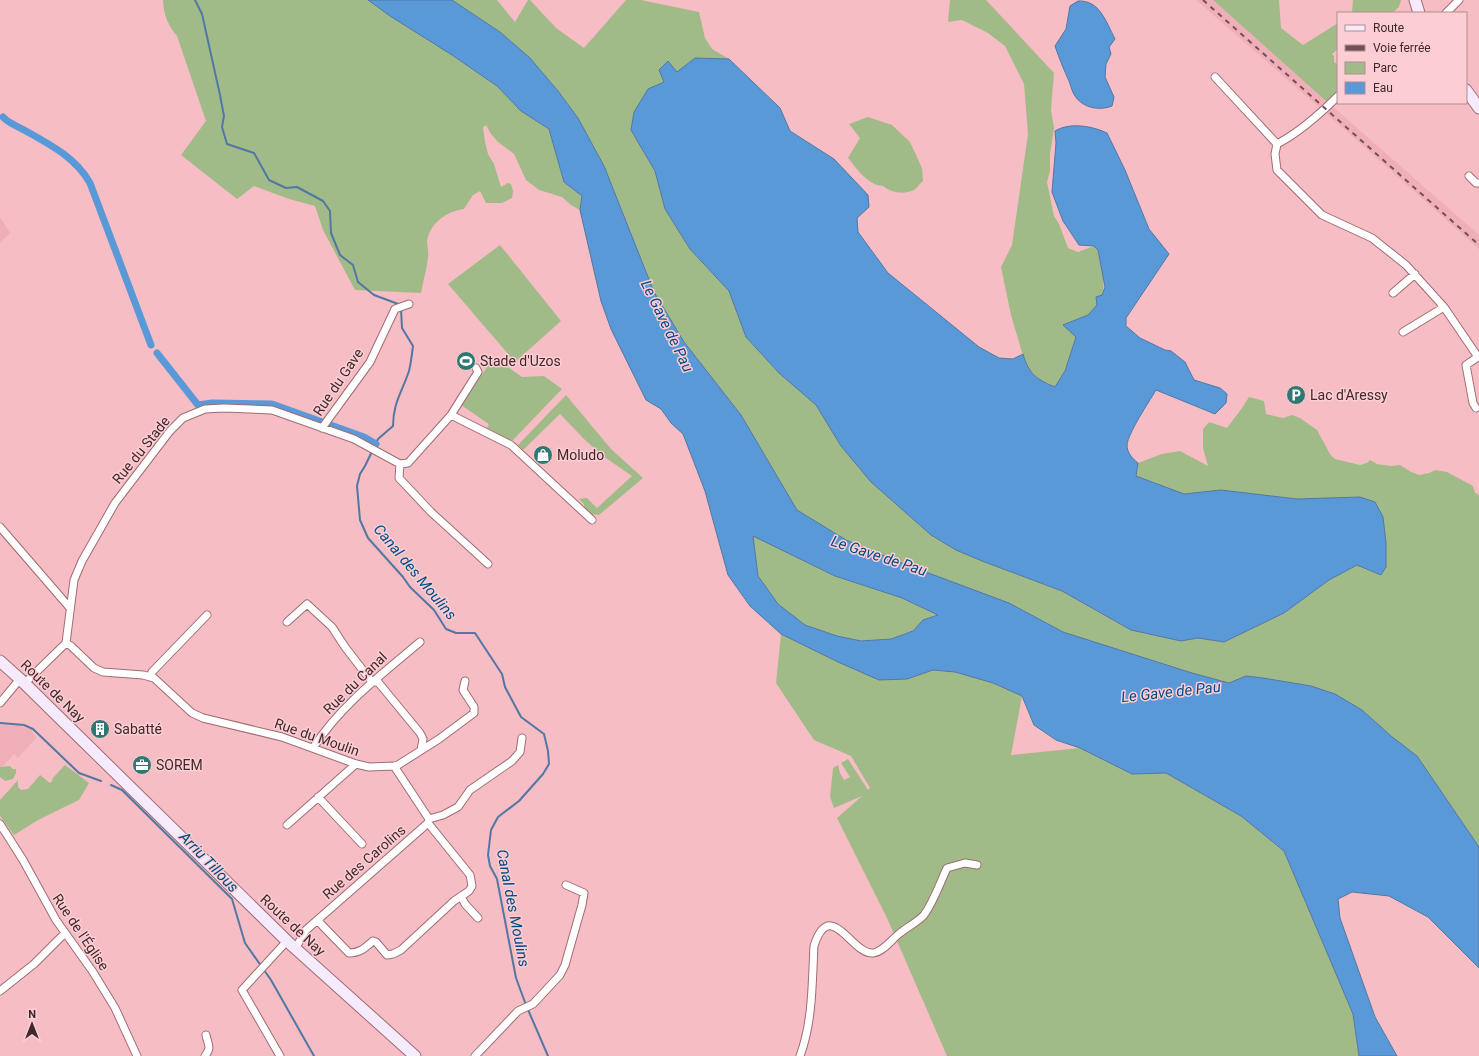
<svg xmlns="http://www.w3.org/2000/svg" width="1479" height="1056" viewBox="0 0 1479 1056" font-family="Roboto,sans-serif">
	<style>
		.built { fill: #f0afb8 }
		.green { fill: #a1bb88 }
		.water { fill: #5a99d8; stroke: #5277a4; fill-rule: evenodd }
		.lines { fill: none; stroke-linecap: round; stroke-linejoin: round }
		.stream { stroke: #5277a4; stroke-width: 2 }
		.canal { stroke: #5a99d8; stroke-width: 7 }
		.street-casing { stroke: #9f6c73; stroke-width: 9 }
		.secondary-casing { stroke: #9f6c73; stroke-width: 13 }
		.street { stroke: #fff; stroke-width: 7 }
		.secondary { stroke: #f5ebfd; stroke-width: 11 }
		.rail { stroke: #715155; stroke-width: 2; stroke-dasharray: 5 5; stroke-linecap: butt }
		.labels { text-anchor: middle; dominant-baseline: central; stroke-width: 3; stroke-linejoin: round; paint-order: stroke }
		.poi-label { font-size: 14px; fill: #3e282b; stroke: #fcced3; text-anchor: start }
		.street-label { font-size: 14px; fill: #3e282b; stroke: #fcced3 }
		.water-label { font-size: 15px; font-style: italic; fill: #004a84; stroke: #fcced3 }
	</style>
	<rect width="100%" height="100%" fill="#f6bdc4"/>
	<path class="built" d="M1196,0H1213L1327,102L1321,109Z
		M1332,106L1479,235V249L1326,113Z
		M0,217L10,233L0,243Z
		M0,725L20,726L33,730L32,733L37,737L18,758L14,754L3,766L0,767Z"/>
	<path class="green" d="M163,0H368L390,16L452,55L497,86L521,111L549,129L564,182L582,196L580,210L571,205L562,197L539,190L526,180L514,154L498,142L491,134L486,125L483,127L485,142L488,154L494,164L501,187L508,183L511,184L513,191L512,198L502,203H486L480,191L473,195L464,209C447,211 430,223 427,241C427,246 429,251 428,257C427,269 423,281 421,293L355,290L323,230L315,206L289,199L254,186L237,199L181,155L206,121L177,36C167,23 164,16 163,0Z
		M452,0H497L515,22L528,0H530L556,28L584,48L626,0H641L699,12L705,38L712,49L729,59L695,58L677,72L667,62L664,82L631,130L655,171L665,209L690,249L729,291L746,337L779,373L816,405L841,446L871,482L931,535L982,561L1062,591L1131,630L1181,641L1198,638L1224,642L1284,613L1329,580L1357,565L1381,575L1386,567V543L1382,517L1375,502L1360,497L1297,499L1221,490L1184,494L1136,476L1138,463L1162,454L1180,451L1208,466L1203,448V429L1209,422L1227,428L1242,408L1249,397L1264,401L1266,414L1283,418L1292,415L1300,418L1317,430L1330,454L1335,459L1360,465L1367,463L1370,460L1377,464L1391,466L1400,465L1411,472L1419,475L1429,473L1435,470L1447,472L1473,486L1475,493L1479,495V847L1417,756L1335,694L1311,686L1263,678L1246,676L1229,683L1192,673L1063,632L1009,603L899,562L846,540L797,510L741,415L684,342L654,292L604,166L578,118L558,91L530,58L500,32Z
		M950,0H986L1054,73L1051,110L1054,128L1050,154V171L1047,182L1054,216L1059,224L1068,248L1078,252L1094,246L1098,250C1103,273 1111,296 1089,314C1085,317 1070,322 1064,325L1076,337L1065,371L1056,387L1042,382L1026,366L1011,315L1001,267L1012,245L1028,134L1024,84L1005,46L988,33L962,20L948,22Z
		M1213,0H1279L1281,28L1303,45L1338,23C1338,32 1336,40 1338,49L1332,54L1334,56V62L1338,65V93L1327,102Z
		M1353,0H1401L1399,7L1392,13H1350L1352,12Z
		M868,117L892,125L910,142L922,168L923,181C920,183 917,188 914,190C903,195 892,193 883,186C869,186 856,168 848,158L860,138L849,124Z
		M500,245L561,321L515,362L448,284Z
		M494,357L522,377L544,376L562,389L512,441L487,428L489,424L461,405Z
		M566,395L611,449L643,478L599,515L590,514L584,508V504L579,499L587,498L597,508L632,476L603,456L585,440L560,414L523,450L518,445Z
		M753,536L835,576L902,598L938,615L923,620L913,631L891,639L861,641L837,636L805,625L778,604L758,576Z
		M781,634L838,662L907,679L933,670L955,672L993,683L1022,696L1011,755L1080,748L1132,774L1166,773L1241,816L1284,851L1353,1014L1359,1056H947L887,918L837,818L862,796L834,808L830,797L833,768L838,765L840,773L844,780L850,777L841,763L848,759L868,790L870,788L851,756L814,740L776,683Z
		M65,765L89,783L79,800L38,820L14,835L0,816V800L18,780V787L21,790L28,789L40,775L50,783L53,780L52,779Z
		M10,766L13,769H16V773L13,779L5,781L0,777V767Z"/>
	<path class="water" d="M368,0H452L500,32L530,58L558,91L578,118L604,166L654,292L684,342L741,415L797,510L846,540L899,562L1009,603L1063,632L1192,673L1229,683L1246,676L1263,678L1311,686L1335,694L1362,710L1391,736L1417,756L1479,847V968L1428,917L1389,896L1352,892L1338,899L1340,918L1375,1017L1397,1056H1359L1353,1014L1284,851L1241,816L1166,773L1132,774L1080,748L1056,740L1034,725L1022,696L993,683L955,672L933,670L907,679L879,680L838,662L781,634L750,606L728,575L705,491L683,434L671,423L661,409L646,400L611,329L601,301L580,210L582,196L564,182L549,129L521,111L497,86L452,55L390,16ZM753,536L835,576L902,598L938,615L923,620L913,631L891,639L861,641L837,636L805,625L778,604L758,576Z
		M1078,1C1100,0 1106,22 1115,39L1109,47L1111,54L1106,64L1105,77L1114,97L1112,106C1099,111 1083,108 1075,96C1072,92 1071,86 1069,81C1064,70 1059,58 1055,46L1066,29L1070,6Z
		M695,58L729,59L780,108L790,131L834,159L868,195L869,207L857,218L858,232L888,273L979,347L999,358L1013,359L1023,354C1028,373 1037,380 1055,387L1065,371L1076,337L1063,325L1088,315L1097,305L1096,297L1102,295L1105,287L1098,250L1094,246L1079,245L1063,221L1052,192L1056,143L1055,131C1070,122 1092,126 1107,133L1125,170L1149,229L1169,254L1126,318V326L1140,338L1165,350L1171,351L1185,362L1194,380L1220,388L1227,394L1226,403L1215,414L1156,390C1149,402 1128,433 1127,445C1127,453 1133,459 1138,463L1136,476L1184,494L1221,490L1297,499L1360,497L1375,502L1383,517L1386,543V567L1381,575L1357,565L1329,580L1284,613L1224,642L1198,638L1181,641L1131,630L1062,591L982,561L956,550L931,535L871,482L841,446L816,405L779,373L746,337L729,291L690,249L665,209L655,171L631,130L634,112L648,89L664,82L659,70L668,61L677,72Z"/>
	<g class="lines">
		<path class="stream" d="M195,0L202,14L220,95L224,116L222,127L227,144L254,153L269,180L286,188L297,187L323,201L330,211L331,233L340,255L353,265L358,282L374,295L401,305
			M0,116L3,117
			M401,309L402,328L413,346C412,354 411,363 409,371C402,392 393,403 393,426L378,439L365,466L360,474L357,486L360,520L368,538L403,577L410,587L434,610L446,629L456,633H475L502,674L505,687L521,717L544,734L548,751L549,764L543,774L519,801L498,817L491,830L488,855L490,866L497,879L516,978L526,1005L548,1056
			M0,723L24,725L33,729L79,773L101,781
			M111,785L122,790L232,899L245,943L271,980L314,1056"/>
		<path class="canal" d="M3,117C8,123 19,127 26,131C51,145 76,158 90,183L151,345
			M157,353L198,405L212,403L272,404L364,437L376,444"/>
		<g class="street-casing">
			<path id="street" d="M1446,13L1459,0
				M1215,77L1277,144
				M1338,96C1319,115 1300,132 1277,144L1275,154L1277,170L1322,215L1372,238L1406,265L1444,307L1478,357L1466,365L1473,403L1476,408
				M1469,176L1476,183H1479
				M1393,293L1415,274
				M1403,332L1444,307
				M451,415L511,445L592,520
				M322,428L370,362L395,309L409,304
				M400,464L399,478L431,512L488,564
				M0,527L70,608
				M287,622L307,604L332,627L345,647L372,682H378L420,733L423,739L421,750
				M66,643L71,646L94,668L103,672L143,675L154,678L192,713L203,718L282,737L356,764L369,767L394,766L429,819L443,815L458,807L470,790L512,761L520,752L522,738
				M150,677L152,672L207,615
				M25,683L66,643L74,580L82,561L115,503L170,431L183,418L205,409L224,408L272,410L354,439L400,464L408,463L451,415L478,372L476,368
				M0,703L20,679
				M313,748C341,705 382,674 420,642
				M394,766L398,765L439,739L474,713V707L463,690L465,681
				M318,797L362,844
				M0,824L23,860L56,920L93,972L115,1008L137,1056
				M287,825L356,764
				M461,896L465,904L478,918
				M317,920L349,953C360,953 365,948 373,941L376,942L387,955L393,954L401,950L454,901L469,891L472,886L470,875L428,823
				M295,949L306,930L428,823L429,819
				M0,991L34,964L65,933
				M205,1056C212,1047 208,1045 206,1035
				M280,1056L242,990L287,941
				M475,1056L518,1011L533,1004L560,975L565,965L582,905L584,893L566,885
				M800,1056C813,1021 812,982 814,946C830,896 852,955 873,953C883,952 892,939 900,933C907,927 918,922 924,915C934,901 940,883 947,868L965,863L977,865"/>
		</g>
		<g class="secondary-casing">
			<path id="secondary" d="M1415,0L1419,13
				M1466,90L1479,108
				M0,661L20,679L287,941L415,1056"/>
		</g>
		<use href="#street" class="street"/>
		<use href="#secondary" class="secondary"/>
		<path class="rail" d="M1203,0L1479,245"/>
	</g>
	<defs>
		<g id="stadium-disc" transform="scale(1)"><circle r="9.5" fill="#2e7772" stroke="#fcced3"/><path d="M0-5a6.5 5 0 1 0 0 10a6.5 5 0 1 0 0-10ZM-3.5-1.8h7v3.6h-7Z" fill="#fff"/></g>
		<g id="parking-disc" transform="scale(1)"><circle r="9.5" fill="#2e7772" stroke="#fcced3"/><path d="M-3.5-5.5H1a3.5 3.5 0 0 1 0 7H-1V5.5H-3.5ZM-1-3.4V-.6H.8a1.4 1.4 0 0 0 0-2.8Z" fill="#fff"/></g>
		<g id="shop-disc" transform="scale(1)"><circle r="9.5" fill="#2e7772" stroke="#fcced3"/><path d="M-5-2.5h2.3a2.7 3.5 0 0 1 5.4 0H5L5.5 6h-11ZM-1.5-2.5h3a1.5 2.3 0 0 0-3 0Z" fill="#fff"/></g>
		<g id="building-disc" transform="scale(1)"><circle r="9.5" fill="#2e7772" stroke="#fcced3"/><path d="M-4-6H4V6H1V3H-1V6H-4ZM-2.5-4.3h1.7v1.8h-1.7ZM.8-4.3h1.7v1.8H.8ZM-2.5-1h1.7V.8h-1.7ZM.8-1h1.7V.8H.8Z" fill="#fff"/></g>
		<g id="office-disc" transform="scale(1)"><circle r="9.5" fill="#2e7772" stroke="#fcced3"/><path d="M-6-3h4V-5.5h4V-3h4V5H-6ZM-1-4.5V-3h2v-1.5ZM-6 0V1H6V0Z" fill="#fff"/></g>
	</defs>
	<g fill-rule="evenodd">
		<use href="#stadium-disc" x="466" y="361"/>
		<use href="#parking-disc" x="1296" y="395"/>
		<use href="#shop-disc" x="543" y="455"/>
		<use href="#building-disc" x="100" y="729"/>
		<use href="#office-disc" x="142" y="765"/>
	</g>
	<g class="labels">
		<g class="poi-label">
			<text x="480" y="361">Stade d'Uzos</text>
			<text x="1310" y="395">Lac d'Aressy</text>
			<text x="557" y="455">Moludo</text>
			<text x="114" y="729">Sabatté</text>
			<text x="156" y="765">SOREM</text>
		</g>
		<g class="street-label">
			<text transform="translate(338 382) rotate(-56)">Rue du Gave</text>
			<text transform="translate(141 450) rotate(-51)">Rue du Stade</text>
			<text transform="translate(355 683) rotate(-44)">Rue du Canal</text>
			<text transform="translate(53 691) rotate(44)">Route de Nay</text>
			<text transform="translate(317 737) rotate(19)">Rue du Moulin</text>
			<text transform="translate(364 862) rotate(-41)">Rue des Carolins</text>
			<text transform="translate(293 925) rotate(43)">Route de Nay</text>
			<text transform="translate(81 932) rotate(56)">Rue de l'Église</text>
		</g>
		<g class="water-label">
			<text transform="translate(667 326) rotate(64)">Le Gave de Pau</text>
			<text transform="translate(879 556) rotate(18)">Le Gave de Pau</text>
			<text transform="translate(415 572) rotate(50)">Canal des Moulins</text>
			<text transform="translate(1171 692) rotate(-6)">Le Gave de Pau</text>
			<text transform="translate(209 862) rotate(46)">Arriu Tillous</text>
			<text transform="translate(513 908) rotate(79)">Canal des Moulins</text>
		</g>
	</g>
	<rect x="1337" y="12" width="130" height="92" fill="#fcced3" stroke="#b08c90"/>
	<rect x="1345" y="25" width="20" height="6" fill="#f5ebfd" stroke="#b08c90"/>
	<text x="1373" y="32" font-size="12" fill="#3e282b">Route</text>
	<rect x="1345" y="45" width="20" height="6" fill="#715155" stroke="#b08c90"/>
	<text x="1373" y="52" font-size="12" fill="#3e282b">Voie ferrée</text>
	<rect x="1345" y="62" width="20" height="12" fill="#a1bb88" stroke="#b08c90"/>
	<text x="1373" y="72" font-size="12" fill="#3e282b">Parc</text>
	<rect x="1345" y="82" width="20" height="12" fill="#5a99d8" stroke="#b08c90"/>
	<text x="1373" y="92" font-size="12" fill="#3e282b">Eau</text>
	<g transform="translate(32 1024)" stroke="#fcced3" stroke-width="3" paint-order="stroke">
	<path d="M0-3L7 15L0 10L-7 15Z" fill="#3e282b"/>
	<text y="-6" font-size="11" font-weight="bold" text-anchor="middle" fill="#3e282b">N</text>
	</g>
</svg>
